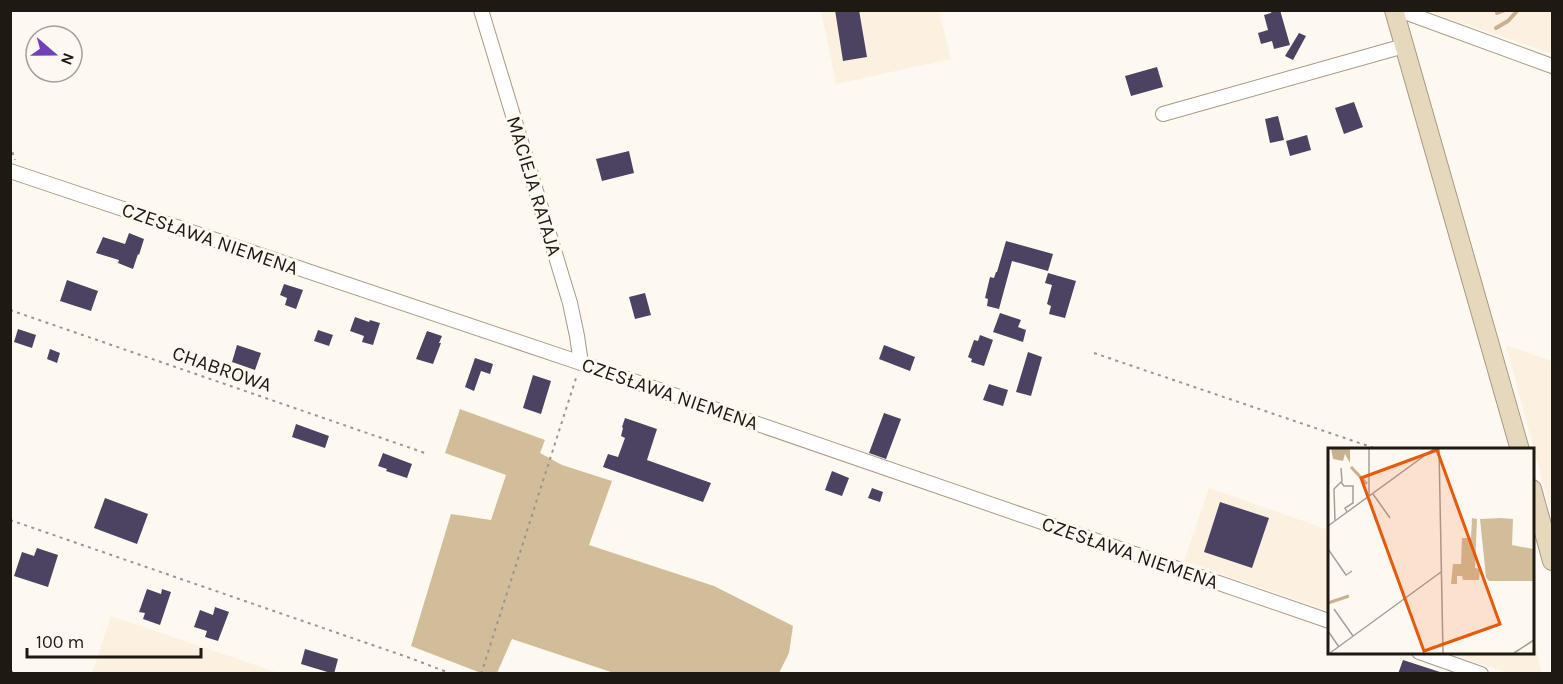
<svg xmlns="http://www.w3.org/2000/svg" width="1563" height="684" viewBox="0 0 1563 684" font-family="Karla,sans-serif">
	<style>
		.built { fill: #fcf1e0 }
		.forest { fill: #d2bd9b }
		.lines { fill: none; stroke-linecap: round; stroke-linejoin: round }
		.stream { stroke: #c7b290; stroke-width: 4 }
		.building { fill: #4c4362 }
		.minor-casing { stroke: #a69985; stroke-width: 16 }
		.secondary-casing { stroke: #a69985; stroke-width: 20 }
		.path { stroke: #9a958d; stroke-width: 2; stroke-dasharray: 3 4.5; stroke-linecap: butt }
		.minor { stroke: #fff; stroke-width: 14 }
		.secondary { stroke: #e6d8bc; stroke-width: 18 }
		.labels { text-anchor: middle; dominant-baseline: central; stroke-width: 6; stroke-linejoin: round; paint-order: stroke }
		.street-label { font-size: 20px; fill: #1e1911; stroke: #fef9f0 }
		.inset-river { fill: none; stroke: #c7b290; stroke-width: 3 }
		.inset-road { fill: none; stroke: #a49f97; stroke-width: 1.5 }
		.view { fill: #e8590c; fill-opacity: 0.15; stroke: #e8590c; stroke-width: 3 }
		.inset-edge { fill: none; stroke: #1e1911; stroke-width: 3 }
	</style>
	<rect width="100%" height="100%" fill="#fef9f0"/>
	<path class="built" d="M821,11H939L951,59L836,84Z
		M1428,11H1552V54Z
		M1506,345L1552,361V514H1551Z
		M1209,488L1329,530V611L1184,561Z
		M111,616L279,673H92Z
		M1532,634L1542,673H1509L1448,653L1532,652Z"/>
	<path class="forest" d="M460,409L545,440L540,453L562,465L612,481L589,545L714,586L793,626L789,653L779,673H614L512,639L497,673H481L411,646L451,514L491,520L506,475L445,453Z"/>
	<g class="lines">
		<path class="stream" d="M1497,13L1505,10
			M1496,28L1508,21L1518,10"/>
	</g>
	<path class="building" d="M835,10H859L867,57L843,61Z
		M1272,10H1280L1290,45L1274,49L1272,41L1261,44L1258,33L1268,30L1264,15L1271,13Z
		M1299,33L1306,36L1293,60L1285,56Z
		M1157,67L1163,87L1131,96L1125,76Z
		M1354,102L1363,127L1344,134L1335,108Z
		M1278,116L1284,140L1270,143L1265,119Z
		M1307,135L1311,150L1290,156L1286,141Z
		M629,151L634,173L602,181L596,159Z
		M129,233L144,239L139,255L138,254L133,269L118,263L119,260L96,253L103,237L125,244Z
		M1006,241L1053,254L1048,271L1012,261L999,309L987,306L988,299L985,298L990,277L994,278L996,272H997Z
		M1048,273L1076,281L1065,318L1049,314L1051,306L1047,304L1052,285L1045,283Z
		M67,280L98,291L91,311L60,301Z
		M284,284L303,290L296,309L285,305L287,298L280,295Z
		M645,293L651,315L635,319L629,297Z
		M1000,313L1021,320L1018,327L1026,330L1023,342L993,332Z
		M355,317L369,322L370,320L380,323L373,345L362,342L364,336L350,331Z
		M18,329L36,335L32,348L14,342Z
		M318,330L333,335L329,346L314,341Z
		M427,331L442,336L439,343H441L433,364L416,359Z
		M980,335L993,340L984,366L971,362L972,359L968,357L974,340L978,341Z
		M237,345L261,353L255,370L232,362Z
		M884,345L915,357L910,371L879,359Z
		M50,349L60,353L57,363L47,359Z
		M1028,352L1042,357L1031,396L1016,392Z
		M475,358L493,364L490,374L481,371L474,391L465,387Z
		M533,375L551,381L541,414L523,408Z
		M989,384L1008,390L1003,406L983,400Z
		M884,413L901,419L886,459L869,453Z
		M625,418L657,429L647,460L711,483L703,502L603,467L608,454L618,457L625,438L621,436L623,428L622,427Z
		M296,424L329,436L325,448L292,437Z
		M383,453L412,464L407,478L386,471L387,469L378,466Z
		M832,471L849,478L842,496L825,490Z
		M872,488L883,492L880,502L868,498Z
		M105,498L148,514L137,544L94,528Z
		M1220,502L1269,518L1252,568L1204,552Z
		M37,548L58,555L48,587L14,576L22,552L34,556Z
		M147,589L161,594L162,589L171,592L160,625L143,619L145,613L139,612Z
		M215,607L229,612L218,641L205,637L207,631L194,627L200,610L213,615Z
		M305,649L338,659L334,674L301,664Z
		M1403,660L1440,672V674H1398Z"/>
	<g class="lines">
		<g class="minor-casing">
			<path id="minor" d="M481,10L570,303L577,336L581,363
				M1399,10L1552,66
				M1163,114L1404,46
				M10,171L581,363L1329,621
				M1419,652L1481,674"/>
		</g>
		<g class="secondary-casing">
			<path id="secondary" d="M1394,10L1520,450
				M1532,489L1552,561"/>
		</g>
		<path class="path" d="M10,145L15,160
			M10,310L425,453
			M1094,353L1380,450
			M10,520L410,658L452,674
			M10,671L19,674
			M481,674L577,375"/>
		<use href="#minor" class="minor"/>
		<use href="#secondary" class="secondary"/>
	</g>
	<g class="labels">
		<g class="street-label">
			<text transform="translate(534 186) rotate(73)">MACIEJA RATAJA</text>
			<text transform="translate(210 239) rotate(19)">CZESŁAWA NIEMENA</text>
			<text transform="translate(222 369) rotate(19)">CHABROWA</text>
			<text transform="translate(670 394) rotate(19)">CZESŁAWA NIEMENA</text>
			<text transform="translate(1130 553) rotate(19)">CZESŁAWA NIEMENA</text>
		</g>
	</g>
	<g transform="translate(1328 448)">
		<rect width="206" height="206" fill="#fef9f0"/>
		<path d="M144,70L149,71L147,120L152,121L151,132H135L134,128H129V136H123L125,116H133L134,90H143ZM173,70L185,71L184,97L205,101V133H161L158,129L152,71Z" fill="#d2bd9b"/>
		<path d="M3,0L22,1V15L17,6L15,13L5,11Z" fill="#c7b290"/>
		<path class="inset-river" d="M23,19L39,36M0,155L21,148"/>
		<path class="inset-road" d="M41,0V47M111,0L115,205M13,34L16,38H25V55L17,60L19,64M45,46L62,70M7,73L6,41L14,33L13,20M0,78L107,0M0,101L18,127L24,123M6,161L25,188M0,183L11,199M2,205L113,124M186,205L206,192"/>
		<path class="view" d="M109,2L172,176L96,203L33,30Z"/>
		<rect width="206" height="206" class="inset-edge"/>
	</g>
	<rect width="1563" height="684" fill="none" stroke="#1e1911" stroke-width="24"/>
	<g transform="translate(54 54) rotate(110)"><circle r="28" fill="#fef9f0" stroke="#a49f97" stroke-width="1.5"/>
	<path d="M0-4.5L10 22L0 15L-10 22Z" fill="#7241b8"/>
	<text y="-9" font-size="16" font-weight="bold" text-anchor="middle" fill="#1e1911">N</text>
	</g>
	<path d="M27 648v9h174v-9" fill="none" stroke="#1e1911" stroke-width="3"/>
	<text x="36" y="648" font-size="18" fill="#1e1911" stroke="#fef9f0" stroke-width="4.5" paint-order="stroke">100 m</text>
</svg>
